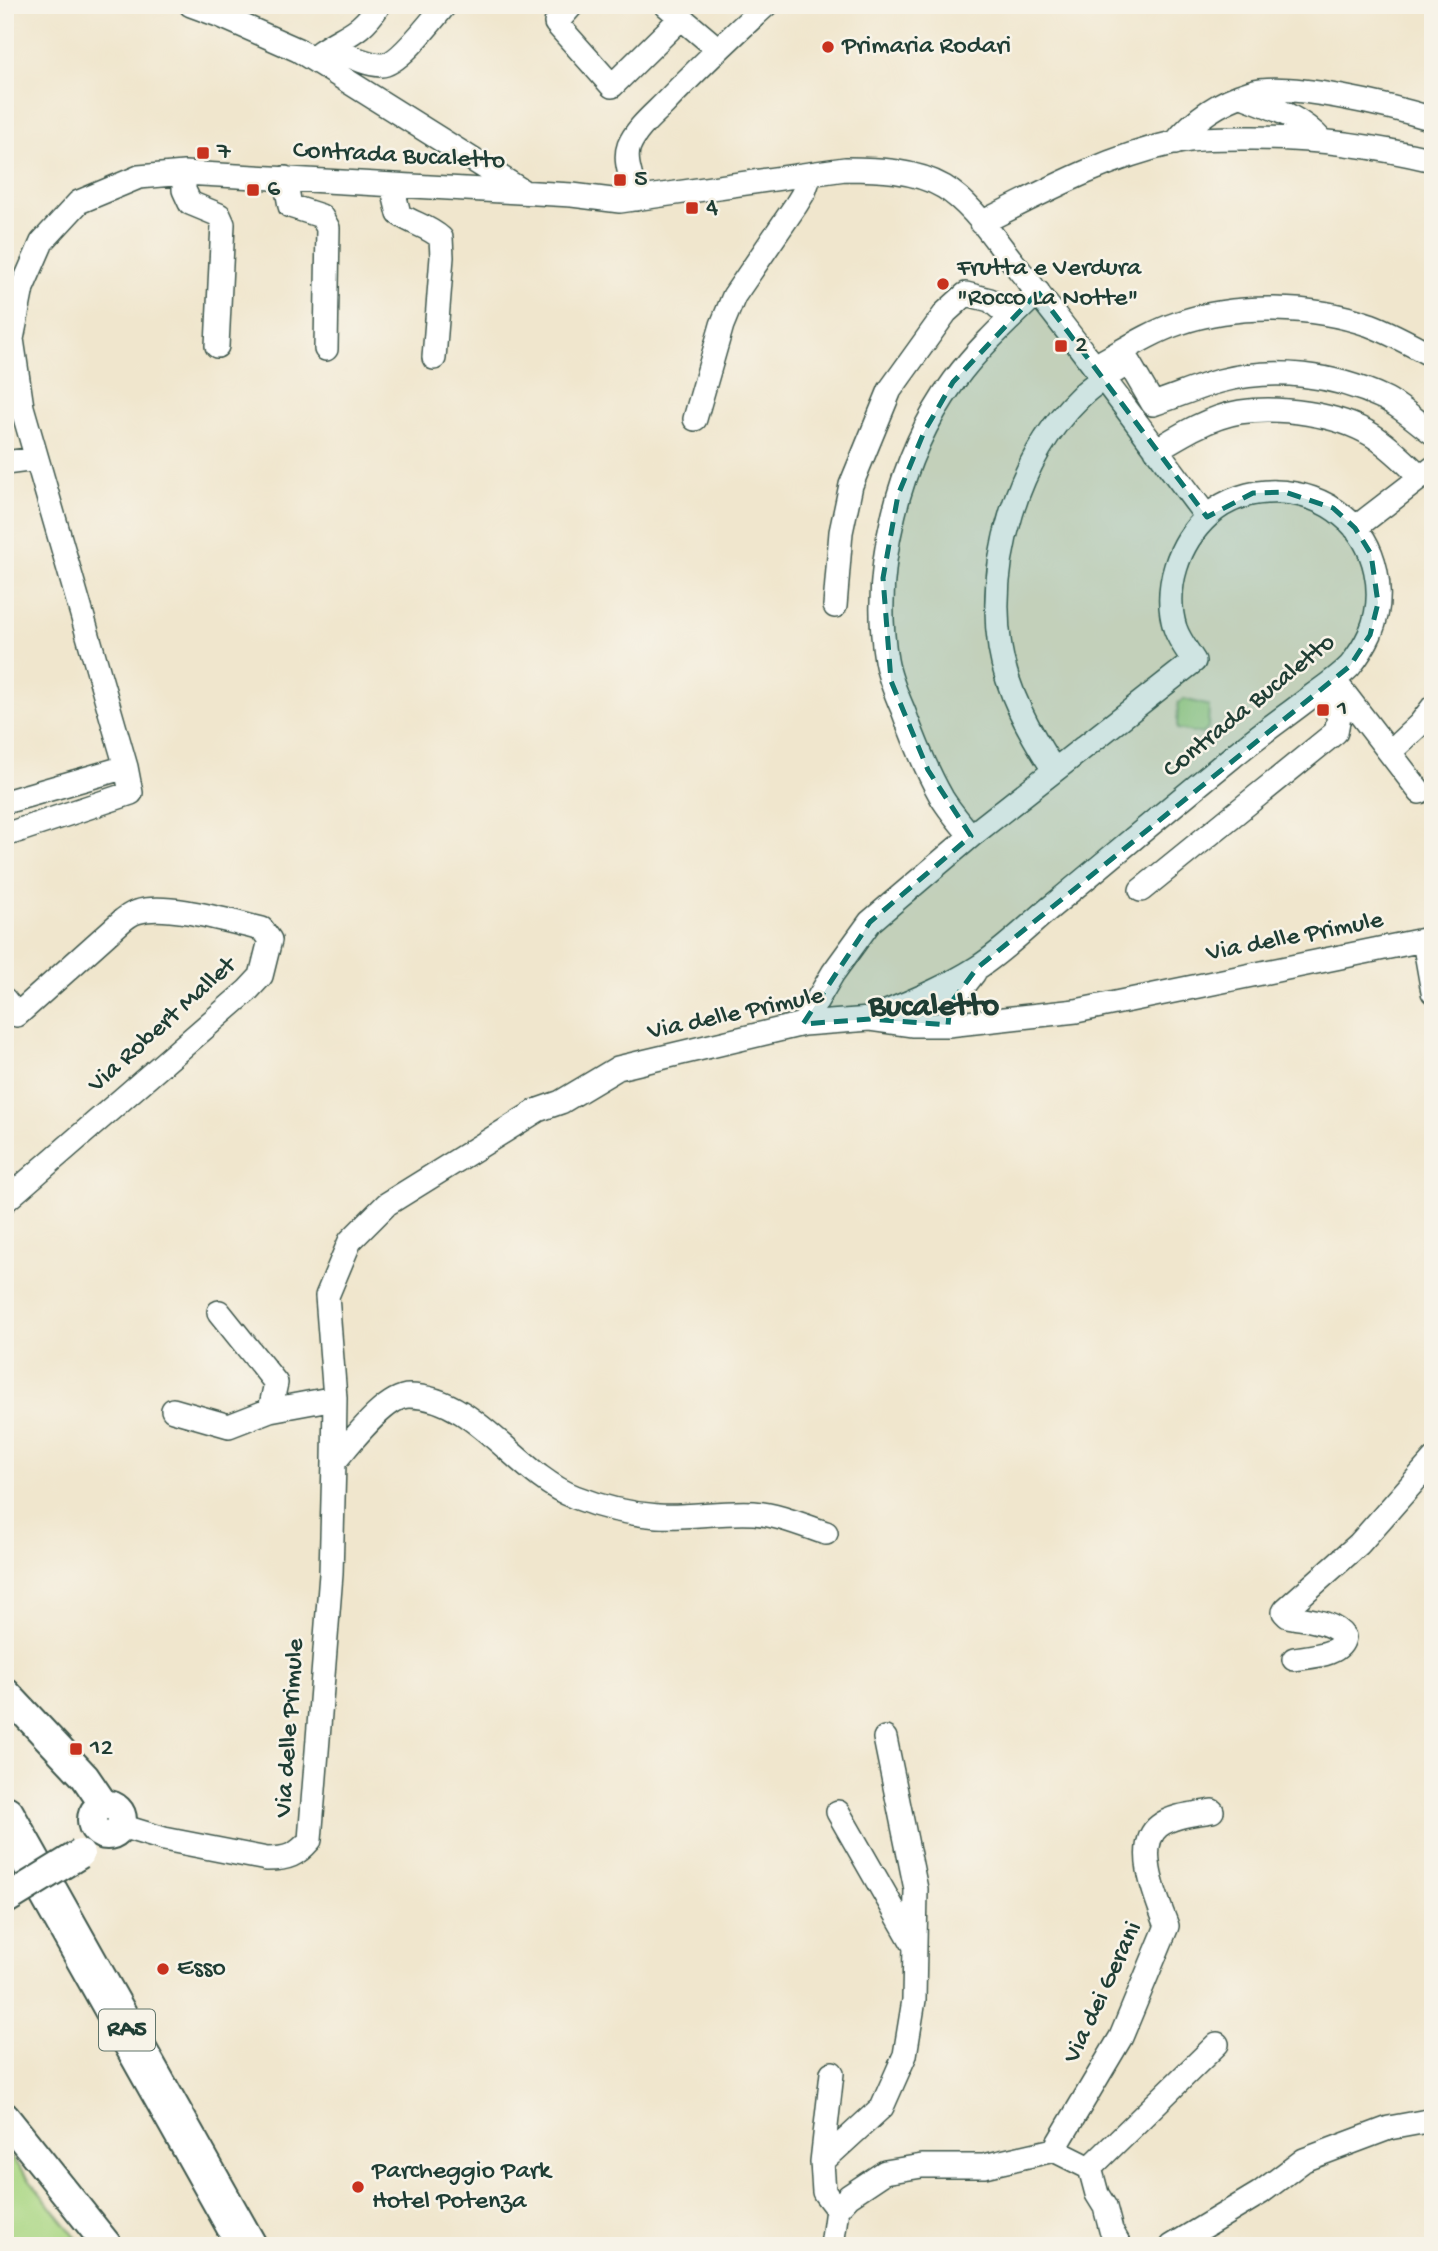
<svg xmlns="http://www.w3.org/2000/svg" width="1438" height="2251" viewBox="0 0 1438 2251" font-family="'Gochi Hand',sans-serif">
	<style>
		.green { fill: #aad784; stroke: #648a5c; stroke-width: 2 }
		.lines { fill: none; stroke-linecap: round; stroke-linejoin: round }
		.minor-casing { stroke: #3e564b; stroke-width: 26 }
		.tertiary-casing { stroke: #3e564b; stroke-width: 32 }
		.motorway-casing { stroke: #3e564b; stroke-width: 42 }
		.minor { stroke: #fff; stroke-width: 23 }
		.tertiary { stroke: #fff; stroke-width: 28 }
		.motorway { stroke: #fff; stroke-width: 38 }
		.tertiary-bridge-casing { stroke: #3e564b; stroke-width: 32; stroke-linecap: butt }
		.tertiary-bridge { stroke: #fff; stroke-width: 28 }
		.marked { fill: #0f766e; fill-opacity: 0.2; stroke: #0f766e; stroke-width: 5; stroke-dasharray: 14 9; stroke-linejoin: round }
		.poi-dot { fill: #c8321e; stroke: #f7f3e8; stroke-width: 2.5 }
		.labels { text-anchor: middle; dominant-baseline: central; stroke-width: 5; stroke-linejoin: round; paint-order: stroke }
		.shield { fill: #f7f3e8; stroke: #60746a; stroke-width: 2 }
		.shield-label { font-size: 24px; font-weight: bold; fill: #1f3d34 }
		.poi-label { font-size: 26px; fill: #1f3d34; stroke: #f7f3e8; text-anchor: start }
		.street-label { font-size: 26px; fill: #1f3d34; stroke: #f7f3e8 }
		.district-label { font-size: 33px; font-weight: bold; fill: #1f3d34; stroke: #f7f3e8 }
	</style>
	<rect width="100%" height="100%" fill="#f7f3e8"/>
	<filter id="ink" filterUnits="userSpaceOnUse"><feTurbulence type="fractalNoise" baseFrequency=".0143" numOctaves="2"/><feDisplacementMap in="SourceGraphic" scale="14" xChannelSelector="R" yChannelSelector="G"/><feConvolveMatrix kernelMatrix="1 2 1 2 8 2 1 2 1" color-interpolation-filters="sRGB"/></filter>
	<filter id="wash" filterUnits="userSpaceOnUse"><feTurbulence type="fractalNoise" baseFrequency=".00686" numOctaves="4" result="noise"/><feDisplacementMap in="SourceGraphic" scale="28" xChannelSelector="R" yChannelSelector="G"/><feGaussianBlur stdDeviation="1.57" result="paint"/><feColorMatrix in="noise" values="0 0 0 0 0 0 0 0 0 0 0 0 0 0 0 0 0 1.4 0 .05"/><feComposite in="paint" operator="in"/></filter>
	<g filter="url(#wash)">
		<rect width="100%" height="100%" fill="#f0e6cd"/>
		<path class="green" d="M1184,699L1209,706L1208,729L1202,734L1177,729L1178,703Z
			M5,2150L83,2246H5Z"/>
	</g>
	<g filter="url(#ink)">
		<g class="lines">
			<g class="minor-casing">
				<path id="minor" d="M191,5L221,16L298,50L521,190
					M572,5L556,23L612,86L681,18
					M666,5L718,49
					M328,47C344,53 363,64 381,65C398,66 433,19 445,5
					M320,52C346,34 359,35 379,5
					M1242,96C1271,107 1301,117 1322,141
					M1175,143C1194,119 1221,101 1251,92C1288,81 1394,107 1433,119
					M184,173V190L190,203L219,215L223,224L217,346
					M285,178L290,206L321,216L328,228L326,349
					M392,185L399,214C413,224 428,226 441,238L442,257L434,358
					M636,199C634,182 623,162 629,146C636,129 652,116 664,104C697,69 731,37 766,5
					M981,223C1043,192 1105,158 1173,143C1196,138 1219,138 1242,138C1307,137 1370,145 1433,160
					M1102,362C1127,348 1152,332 1179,323C1236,303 1313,305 1370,325C1391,333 1413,345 1433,356
					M695,419L722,325L734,296L796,205L804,192L810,175
					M1156,450C1182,434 1210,417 1240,412C1279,406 1338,414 1372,435C1391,447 1405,462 1421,477
					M5,463L36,459
					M1355,528L1433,468
					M835,606L841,532L851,485L890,390L946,312L966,294L990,300L1011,318
					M1334,680L1420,792
					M1390,752L1420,724L1433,707
					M1054,770C1030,733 1007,692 1000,648C987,561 1017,458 1080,397C1094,383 1112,373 1129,363L1153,404C1175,397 1197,387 1220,381C1274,367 1333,374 1384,398C1401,406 1417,422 1433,433
					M5,802L126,767
					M5,835L131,793L126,767L22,407L12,339L22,288L42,242L79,202L139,177L184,173L572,195L620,201L845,169C877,169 915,170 944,187C972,204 992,236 1012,261C1080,344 1142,431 1207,517
					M971,836C961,824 950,811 942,798C926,770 914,740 903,710C896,694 889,677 886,660C871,568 899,456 954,381C978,348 1009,320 1038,292
					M1141,890L1336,732L1339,716L1322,689
					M1424,941L1433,992
					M5,1000L17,1015L123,920C127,917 132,913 137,912C166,902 231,922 262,929L270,940L261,976L247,991L5,1201
					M803,1024L833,973L870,922L971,836L1194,661C1187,650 1179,640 1175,628C1163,588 1178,543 1209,515C1245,483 1306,485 1343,516C1377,543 1387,595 1370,634C1365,645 1358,656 1350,666C1339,677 1325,687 1312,696C1285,717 1257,736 1231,758C1172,806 1114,855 1056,903C1030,924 1005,950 977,968C944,989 905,1004 870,1019
					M948,1025L950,1004L974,973
					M219,1312L276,1383L270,1410L335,1398
					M173,1410L229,1426L270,1410
					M334,1462C350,1444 385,1396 409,1396C475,1396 516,1474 575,1497C600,1507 630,1514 658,1516C689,1518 722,1511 754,1513C779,1515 802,1525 826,1533
					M1294,1659C1310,1656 1341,1656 1344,1637C1334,1621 1306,1620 1288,1616L1284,1612L1286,1609L1359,1544L1433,1460
					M838,1812L914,1945
					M121,1826L164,1839L267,1859C288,1859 297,1855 310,1840L331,1574L334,1462L335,1398L327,1296L350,1241L387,1204L538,1110L561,1102L618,1068L803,1024L870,1019L913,1025H948L1076,1011L1433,938
					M832,2073L822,2162L824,2192L837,2209
					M1054,2150L1121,2037L1167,1926C1158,1902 1133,1846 1159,1826C1173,1815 1196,1814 1212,1811
					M822,2162L882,2107L905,2055L914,2000L916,1889L885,1738
					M1090,2168L1217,2044
					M832,2246L837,2209L849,2196L885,2172L922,2166H984L1054,2150L1090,2168L1097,2194L1105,2207L1111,2230L1120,2246
					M1172,2246L1260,2193L1304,2160L1389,2128L1433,2120"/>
			</g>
			<g class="tertiary-casing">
				<path id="tertiary" d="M5,1692L85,1777L104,1805
					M92 1820a15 15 0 1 1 30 0a15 15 0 1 1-30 0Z
					M5,2117L108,2246"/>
			</g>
			<g class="motorway-casing">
				<path id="motorway" d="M5,1815L247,2246"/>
			</g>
			<use href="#minor" class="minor"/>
			<use href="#tertiary" class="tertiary"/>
			<use href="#motorway" class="motorway"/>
			<g class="tertiary-bridge-casing">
				<path id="tertiary-bridge" d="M5,1900L80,1854"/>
			</g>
			<use href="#tertiary-bridge" class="tertiary-bridge"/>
		</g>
	</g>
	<path class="marked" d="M1038,292L1207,517L1253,493L1285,492L1333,508L1355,528L1371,554L1378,603L1370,635L1350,666L977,968L950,1004L948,1025L870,1019L803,1024L870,922L971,836L928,770L891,681L883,578L898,495L924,432L953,382Z"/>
	<g class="poi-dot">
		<circle cx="828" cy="47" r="7"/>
		<rect x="196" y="146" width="14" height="14" rx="3.5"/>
		<rect x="613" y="173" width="14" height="14" rx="3.5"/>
		<rect x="246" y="183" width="14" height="14" rx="3.5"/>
		<rect x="685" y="201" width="14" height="14" rx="3.5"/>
		<circle cx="943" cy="284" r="7"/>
		<rect x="1054" y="339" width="14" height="14" rx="3.5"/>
		<rect x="1316" y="703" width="14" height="14" rx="3.5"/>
		<rect x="69" y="1742" width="14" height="14" rx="3.5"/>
		<circle cx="163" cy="1969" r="7"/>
		<circle cx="358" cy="2187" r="7"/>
	</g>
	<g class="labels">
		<rect class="shield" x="99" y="2009.5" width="56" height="41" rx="5"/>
		<g class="shield-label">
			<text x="127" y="2030">RA5</text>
		</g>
		<g class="poi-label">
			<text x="842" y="47">Primaria Rodari</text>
			<text x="217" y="153">7</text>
			<text x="634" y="180">5</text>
			<text x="267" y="190">6</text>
			<text x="706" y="208">4</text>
			<text x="957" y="269">Frutta e Verdura<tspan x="957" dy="30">"Rocco La Notte"</tspan></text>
			<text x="1075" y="346">2</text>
			<text x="1337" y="710">1</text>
			<text x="90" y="1749">12</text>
			<text x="177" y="1969">Esso</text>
			<text x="372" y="2172">Parcheggio Park<tspan x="372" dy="30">Hotel Potenza</tspan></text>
		</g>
		<g class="street-label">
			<text transform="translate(399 157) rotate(3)">Contrada Bucaletto</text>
			<text transform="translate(1250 707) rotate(-39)">Contrada Bucaletto</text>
			<text transform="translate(1295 938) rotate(-11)">Via delle Primule</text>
			<text transform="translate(736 1015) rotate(-12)">Via delle Primule</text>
			<text transform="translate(163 1026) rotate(-42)">Via Robert Mallet</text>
			<text transform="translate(291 1728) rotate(-86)">Via delle Primule</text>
			<text transform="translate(1104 1993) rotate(-65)">Via dei Gerani</text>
		</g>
		<g class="district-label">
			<text x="934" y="1008">Bucaletto</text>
		</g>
	</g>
	<rect width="1438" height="2251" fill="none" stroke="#f7f3e8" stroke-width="28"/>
</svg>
